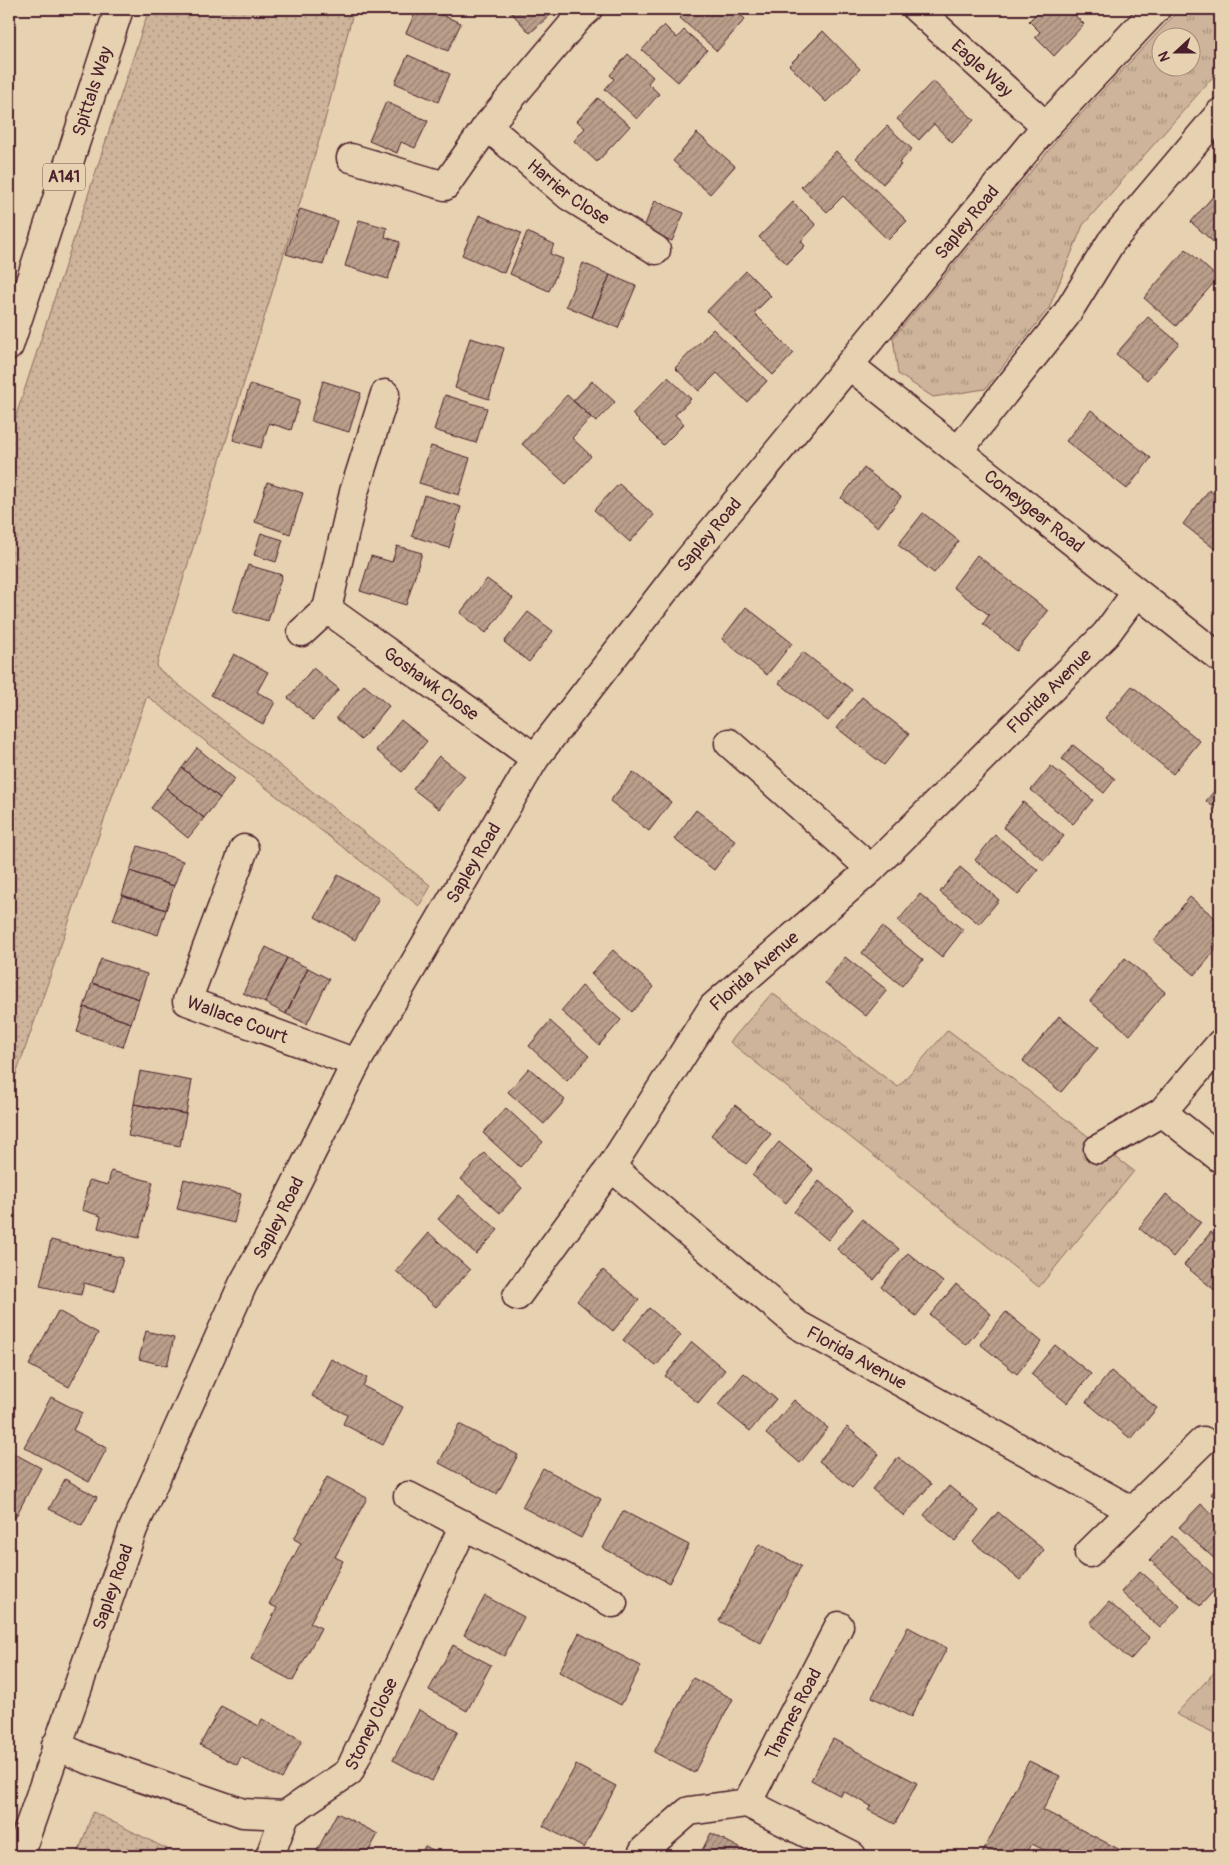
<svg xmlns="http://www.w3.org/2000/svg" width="1229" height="1865" viewBox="0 0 1229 1865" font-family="Pangolin,sans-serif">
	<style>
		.grass { fill: url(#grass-tufts); stroke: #8c6a62; fill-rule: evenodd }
		.park { fill: url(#park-dots); stroke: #8c6a62 }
		.building { fill: url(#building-hatch); stroke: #4a1f2b }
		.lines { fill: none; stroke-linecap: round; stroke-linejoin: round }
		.minor-casing { stroke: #4a1f2b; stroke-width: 31 }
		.highway-casing { stroke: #4a1f2b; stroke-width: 31 }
		.minor { stroke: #e6d1b0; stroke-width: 28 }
		.highway { stroke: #e6d1b0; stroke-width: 28 }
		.labels { text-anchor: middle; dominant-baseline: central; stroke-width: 4.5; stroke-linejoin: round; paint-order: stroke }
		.shield { fill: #e6d1b0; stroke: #795453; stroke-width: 1 }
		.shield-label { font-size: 16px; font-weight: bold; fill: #4a1f2b }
		.street-label { font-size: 18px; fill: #4a1f2b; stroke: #e6d1b0 }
	</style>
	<defs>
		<pattern id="grass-tufts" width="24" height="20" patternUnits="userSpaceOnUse" patternTransform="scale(1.25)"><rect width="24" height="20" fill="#cdb49a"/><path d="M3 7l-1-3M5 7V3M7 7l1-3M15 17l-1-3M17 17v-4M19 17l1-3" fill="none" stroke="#a8927e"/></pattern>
		<pattern id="park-dots" width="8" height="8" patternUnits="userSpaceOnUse" patternTransform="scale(1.25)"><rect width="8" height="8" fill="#cdb49a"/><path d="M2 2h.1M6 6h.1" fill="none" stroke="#a8927e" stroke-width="1.8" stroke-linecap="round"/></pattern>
		<pattern id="building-hatch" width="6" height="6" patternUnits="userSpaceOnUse" patternTransform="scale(1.25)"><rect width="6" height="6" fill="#ba9f8b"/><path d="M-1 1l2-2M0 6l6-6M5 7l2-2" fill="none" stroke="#998172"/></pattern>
	</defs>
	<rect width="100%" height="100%" fill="#e6d1b0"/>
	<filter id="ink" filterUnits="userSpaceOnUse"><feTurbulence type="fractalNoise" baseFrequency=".02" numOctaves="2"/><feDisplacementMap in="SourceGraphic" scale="10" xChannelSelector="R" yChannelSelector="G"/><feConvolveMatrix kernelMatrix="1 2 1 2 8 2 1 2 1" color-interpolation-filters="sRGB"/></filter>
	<g filter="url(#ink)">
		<path class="grass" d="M1180,9H1220V69L1083,225L1049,308L985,389L933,397L898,374L893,338L1062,134ZM1162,38H1192V68H1162Z
			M772,993L898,1087L948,1030L1134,1171L1039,1287L730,1042Z
			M1220,1666V1736L1176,1714Z"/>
		<path class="park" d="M149,9H354L322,131L156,667L431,886L419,906L147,696L9,1095V437Z
			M93,1812L181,1856H77Z"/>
		<path class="building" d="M417,9H427L461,23L448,51L406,33Z
			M508,9H557L530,33Z
			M688,9H734L745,19L717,51L680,18Z
			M1041,9H1068L1084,24L1054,56L1035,37L1040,32L1029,21Z
			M664,25L677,38L684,30L707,50L678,82L642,50Z
			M823,31L860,69L826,102L789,65Z
			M628,54L653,77L648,83L659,94L637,119L605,89L614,79L610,75Z
			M408,55L450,74L438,102L395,83Z
			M933,81L974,120L952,143L934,124L919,140L897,119Z
			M598,98L630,126L597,162L574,141L585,128L577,121Z
			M386,102L428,121L415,148L401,142L397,153L369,141Z
			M887,126L912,149L899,163L901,165L883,184L856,158Z
			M697,133L735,166L710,194L673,161Z
			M836,151L907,221L888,240L843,196L827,212L801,187Z
			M1220,188V248L1191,222Z
			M655,201L684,213L672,241L643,229Z
			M793,202L816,225L801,241L805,246L787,264L759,237Z
			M300,209L337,221L323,265L286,254Z
			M479,215L521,233L504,273L462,255Z
			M359,220L387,228L385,237L400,242L388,279L345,266Z
			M527,232L554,244L550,254L563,259L549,291L510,274Z
			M1186,249L1218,278L1176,326L1144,298Z
			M583,263L610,275L592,317L566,306Z
			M746,271L771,296L754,313L794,353L773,375L707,311Z
			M610,275L636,286L618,328L592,317Z
			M1148,317L1179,343L1147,380L1116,354Z
			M713,329L767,381L747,402L717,373L699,391L675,368Z
			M470,338L504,348L489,399L455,388Z
			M668,377L691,399L675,415L684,424L663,445L632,414Z
			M323,381L361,393L349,432L311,421Z
			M592,381L615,402L596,422L573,401Z
			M250,384L300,400L291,430L269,423L261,448L233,440Z
			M445,395L487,408L476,443L434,430Z
			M567,395L591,417L572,438L591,456L566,484L522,444Z
			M1091,410L1151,458L1127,489L1066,441Z
			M431,446L470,458L459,495L419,483Z
			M864,468L901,497L878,527L841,498Z
			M267,482L303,493L290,534L255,522Z
			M619,484L654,515L630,542L594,510Z
			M1209,490L1220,499V553L1183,524Z
			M424,495L461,507L449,548L412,536Z
			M923,513L959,541L934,573L898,545Z
			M261,533L283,540L276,562L254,555Z
			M397,546L422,553L406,605L360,591L371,556L392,562Z
			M977,555L1048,611L1017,651L983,624L989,615L953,587Z
			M248,565L282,575L268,621L233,611Z
			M487,579L513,598L486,633L460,613Z
			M746,607L792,643L767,675L722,639Z
			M528,612L553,631L529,662L504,642Z
			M803,652L852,690L828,721L779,683Z
			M234,654L268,672L257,692L275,702L263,724L211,695Z
			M313,668L339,689L313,720L288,698Z
			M364,685L389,706L361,740L336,718Z
			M1132,686L1200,741L1173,774L1105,718Z
			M862,697L909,734L884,765L837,728Z
			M401,720L427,741L402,772L376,750Z
			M1073,745L1115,779L1104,793L1062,759Z
			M197,748L235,779L220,798L182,768Z
			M439,756L465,776L439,809L413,789Z
			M1051,766L1093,800L1073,824L1031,790Z
			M182,768L220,798L204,818L166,788Z
			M633,772L671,802L649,831L610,801Z
			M1220,784V812L1206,801Z
			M166,788L204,818L188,838L151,808Z
			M1023,802L1064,836L1044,860L1003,827Z
			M696,810L736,841L714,870L674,839Z
			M995,835L1038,870L1018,895L975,860Z
			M138,846L183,861L174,886L130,871Z
			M960,867L999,900L979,924L940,892Z
			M130,871L174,886L166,910L122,895Z
			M338,875L379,898L355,940L315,917Z
			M920,894L963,930L942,957L898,921Z
			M122,895L166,910L158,935L113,920Z
			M1190,897L1220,922V945L1195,975L1154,941Z
			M882,927L923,960L902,986L862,953Z
			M266,947L287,958L265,1003L243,993Z
			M613,950L654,987L632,1012L591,974Z
			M845,957L887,990L866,1016L825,983Z
			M287,958L308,968L286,1014L265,1003Z
			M1125,958L1165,992L1130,1035L1090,1001Z
			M101,959L147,974L139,999L92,983Z
			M308,968L329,979L307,1024L286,1014Z
			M92,983L139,999L131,1023L84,1007Z
			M582,986L621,1020L599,1045L561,1011Z
			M84,1007L131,1023L123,1047L77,1032Z
			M1059,1016L1098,1048L1061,1092L1023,1061Z
			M550,1021L589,1056L567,1081L529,1046Z
			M529,1068L565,1100L544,1124L508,1092Z
			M140,1071L192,1081L186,1114L134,1104Z
			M134,1104L186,1114L180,1146L128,1136Z
			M735,1105L771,1134L746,1164L711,1135Z
			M506,1108L543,1142L520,1167L483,1133Z
			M779,1142L813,1170L786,1203L752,1175Z
			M484,1153L522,1188L500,1213L461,1179Z
			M111,1171L153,1182L139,1238L98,1228L101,1216L82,1210L89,1180L108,1185Z
			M184,1179L241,1194L234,1223L177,1209Z
			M819,1181L853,1209L828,1240L794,1212Z
			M1166,1194L1201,1222L1173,1257L1139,1228Z
			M459,1195L498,1230L476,1254L438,1219Z
			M862,1219L899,1249L874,1280L837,1249Z
			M1211,1232L1220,1240V1289L1217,1292L1184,1265Z
			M429,1233L470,1270L436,1307L396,1271Z
			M51,1240L123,1258L114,1291L84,1283L81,1295L40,1286Z
			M908,1253L943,1282L916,1316L881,1287Z
			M603,1270L639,1300L613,1331L577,1301Z
			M956,1284L991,1314L966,1345L930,1315Z
			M649,1308L681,1335L656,1366L623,1340Z
			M58,1311L98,1333L69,1387L29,1365Z
			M1006,1312L1042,1342L1017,1374L980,1344Z
			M146,1331L174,1338L167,1366L139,1359Z
			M692,1342L725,1370L698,1403L665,1376Z
			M1055,1345L1091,1374L1067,1403L1031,1374Z
			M331,1359L367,1378L363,1386L403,1407L383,1445L343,1424L347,1415L312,1396Z
			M1111,1371L1157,1408L1131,1439L1086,1402Z
			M744,1373L776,1399L750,1431L718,1405Z
			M51,1397L82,1413L73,1430L107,1448L89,1482L24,1447Z
			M794,1400L828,1428L800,1463L766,1434Z
			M459,1424L518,1455L497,1494L439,1463Z
			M847,1427L879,1454L852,1488L819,1461Z
			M9,1451L41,1468L15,1518L9,1515Z
			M898,1457L931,1484L904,1516L872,1489Z
			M543,1468L601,1499L581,1538L522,1507Z
			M327,1477L367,1498L335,1557L343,1561L310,1623L321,1628L293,1681L251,1659L277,1608L269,1604L301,1543L294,1539Z
			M65,1479L97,1497L82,1526L49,1509Z
			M1220,1484V1503L1211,1494Z
			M949,1486L979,1511L955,1541L924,1515Z
			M1201,1504L1220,1521V1557L1217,1561L1179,1527Z
			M623,1511L689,1545L669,1583L603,1548Z
			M998,1512L1044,1550L1020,1580L973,1542Z
			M1172,1536L1220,1581V1584L1200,1606L1150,1560Z
			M759,1544L801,1566L761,1643L719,1621Z
			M1140,1571L1180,1606L1160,1628L1121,1592Z
			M485,1596L524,1617L504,1656L464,1635Z
			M1109,1602L1150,1638L1130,1660L1090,1623Z
			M908,1627L947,1648L911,1717L872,1697Z
			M579,1633L641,1666L621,1705L559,1672Z
			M453,1645L491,1665L467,1711L429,1690Z
			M693,1678L733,1699L694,1773L654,1752Z
			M221,1706L259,1726L262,1719L302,1740L282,1779L241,1757L237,1765L200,1745Z
			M419,1710L458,1731L432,1781L393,1760Z
			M833,1739L917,1783L895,1824L868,1810L871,1806L843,1791L841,1796L811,1780Z
			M1029,1761L1060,1776L1043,1810L1132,1856H1056L1032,1844L1025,1856H981Z
			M576,1765L616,1786L584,1848L543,1826Z
			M337,1813L378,1834L366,1856H314Z
			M711,1833L755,1856H699Z
			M425,1846L445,1856H420Z"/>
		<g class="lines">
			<g class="minor-casing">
				<g id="minor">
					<path id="s1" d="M917,9L1046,126"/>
					<path id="s2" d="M487,126L569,196L656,250"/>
					<path d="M351,158L445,186L487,126L578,18L588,9"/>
					<path id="s3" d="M849,365L1220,658"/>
					<path id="s4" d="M385,394L354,492L327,609L535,758"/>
					<path d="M958,451L1066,315L1111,242L1220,113"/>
					<path d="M302,632L327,609"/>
					<path d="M729,743L871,869"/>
					<path id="s5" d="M244,849L187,1001L356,1063"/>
					<path d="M1162,1112L1220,1158"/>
					<path d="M1098,1149L1162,1112L1220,1044"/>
					<path id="s6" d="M611,1167L798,1325L1131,1510"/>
					<path id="s7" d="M517,1296L611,1167L713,1007L871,869L1106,634L1136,593"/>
					<path d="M408,1496L613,1603"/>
					<path d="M1089,1553L1203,1441"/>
					<path id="s8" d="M56,1745L84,1758L243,1813L285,1815L349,1772L464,1525"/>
					<path id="s9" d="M747,1803L839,1626"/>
					<path id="s10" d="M19,1856L133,1529L243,1284L273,1230L356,1063L535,758L686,563L1046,126L1156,9"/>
					<path d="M270,1856L285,1815"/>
					<path d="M641,1856L644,1850L689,1811L747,1803L852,1856"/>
				</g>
			</g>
			<g class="highway-casing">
				<g id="highway">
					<path id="s11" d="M9,346L119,9"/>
				</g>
			</g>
			<use href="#minor" class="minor"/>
			<use href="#highway" class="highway"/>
		</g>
	</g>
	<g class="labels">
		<rect class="shield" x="43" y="163.5" width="42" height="27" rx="4"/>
		<g class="shield-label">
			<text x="64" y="177">A141</text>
		</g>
		<g class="street-label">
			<text stroke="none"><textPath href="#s1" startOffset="88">Eagle Way</textPath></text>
			<text stroke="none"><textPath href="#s11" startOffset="268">Spittals Way</textPath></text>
			<text stroke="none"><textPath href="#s2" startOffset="105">Harrier Close</textPath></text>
			<text stroke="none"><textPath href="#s10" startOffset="1905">Sapley Road</textPath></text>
			<text stroke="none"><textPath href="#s3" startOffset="236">Coneygear Road</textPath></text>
			<text stroke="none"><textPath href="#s10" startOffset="1500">Sapley Road</textPath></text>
			<text stroke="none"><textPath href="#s4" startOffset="351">Goshawk Close</textPath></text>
			<text stroke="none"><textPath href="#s7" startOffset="811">Florida Avenue</textPath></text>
			<text stroke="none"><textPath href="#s10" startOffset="1095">Sapley Road</textPath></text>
			<text stroke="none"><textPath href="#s7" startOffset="404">Florida Avenue</textPath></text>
			<text stroke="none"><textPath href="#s5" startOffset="216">Wallace Court</textPath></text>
			<text stroke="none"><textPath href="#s10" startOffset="690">Sapley Road</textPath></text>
			<text stroke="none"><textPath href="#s6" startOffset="312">Florida Avenue</textPath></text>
			<text stroke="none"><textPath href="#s10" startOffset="285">Sapley Road</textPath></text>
			<text stroke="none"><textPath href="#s9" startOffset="100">Thames Road</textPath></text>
			<text stroke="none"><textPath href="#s8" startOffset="371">Stoney Close</textPath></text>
		</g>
	</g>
	<rect width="1229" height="1865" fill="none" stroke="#e6d1b0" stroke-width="30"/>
	<rect x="15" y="15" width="1199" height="1835" fill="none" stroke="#4a1f2b" stroke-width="2" filter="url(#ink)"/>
	<g transform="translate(1176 52) rotate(249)"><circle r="24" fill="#e6d1b0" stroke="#a88a7b"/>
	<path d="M0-4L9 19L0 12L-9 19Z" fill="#4a1f2b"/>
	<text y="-8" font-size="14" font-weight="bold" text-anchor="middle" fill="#4a1f2b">N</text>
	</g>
</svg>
